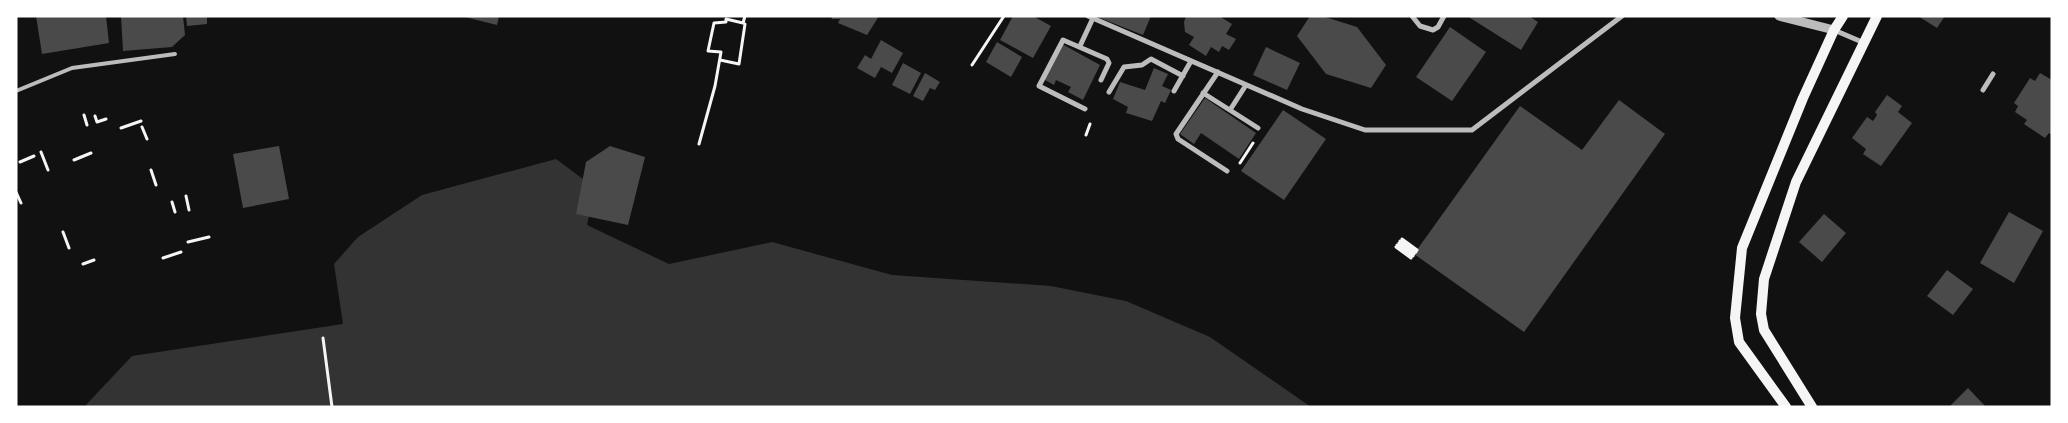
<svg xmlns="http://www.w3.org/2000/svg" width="2068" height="423" viewBox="0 0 2068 423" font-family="'IBM Plex Sans',sans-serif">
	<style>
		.water { fill: #333 }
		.building { fill: #4a4a4a }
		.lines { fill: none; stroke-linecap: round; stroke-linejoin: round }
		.path { stroke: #f5f5f5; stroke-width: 3 }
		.service { stroke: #bcbcbc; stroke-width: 4 }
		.minor { stroke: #bcbcbc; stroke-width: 5 }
		.tertiary { stroke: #bcbcbc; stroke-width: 9 }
		.secondary { stroke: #f5f5f5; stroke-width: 10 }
	</style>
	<rect width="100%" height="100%" fill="#111"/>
	<path class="water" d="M556,159L595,188L587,225L669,264L772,242L892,275L1051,286L1126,301L1210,337L1311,407H84L132,356L343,324L334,264L358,237L422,195Z"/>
	<path class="building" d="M36,16H106L109,43L42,54Z
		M121,16H183L185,35L172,47L123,51Z
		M186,16H207V24L187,26Z
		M461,16H499L497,25Z
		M831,16H879L867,35L838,23L840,19H832Z
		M1013,16H1033L1051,26L1033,58L1000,40Z
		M1095,16H1151L1143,35Z
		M1186,16H1219L1232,24L1226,34L1236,39L1229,50L1222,46L1219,52L1211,47L1206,56L1189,45L1194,37L1185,32L1184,22Z
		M1310,16H1322L1357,27L1386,65L1371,88L1326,74L1297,36Z
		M1467,16H1529L1538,22L1521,50Z
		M1918,16H1945L1937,28Z
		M1450,27L1486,52L1452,101L1416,77Z
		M881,40L903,53L892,73L881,67L875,78L857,68L865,55L871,59Z
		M997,42L1022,57L1011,77L986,62Z
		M1062,44L1100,65L1083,100L1068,92L1071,87L1056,80L1054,85L1043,79Z
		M1266,47L1300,63L1287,90L1253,75Z
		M903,63L921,73L910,94L892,85Z
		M1154,68L1168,74L1162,86L1171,90L1165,103L1161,101L1152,121L1126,113L1128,107L1113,99L1120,82L1145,90Z
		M925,73L940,82L935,90L930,88L923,101L913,96Z
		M2040,73L2052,80V135L2049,133L2045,138L2024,124L2027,120L2015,112L2018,106L2014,103L2030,78L2035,81Z
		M1887,95L1902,106L1898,112L1912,123L1881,166L1863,154L1866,149L1852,138L1867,117L1873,121L1877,115L1875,112Z
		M1205,98L1256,133L1239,159L1201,133L1194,144L1180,134Z
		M1619,100L1665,134L1524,332L1414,254L1520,106L1582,150Z
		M1283,110L1326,139L1284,200L1241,171Z
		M279,146L289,199L243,208L233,154Z
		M610,146L645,157L628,225L576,214L586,162Z
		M2009,212L2043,231L2014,283L1980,263Z
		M1824,214L1846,233L1822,262L1799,242Z
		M1947,270L1973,289L1953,315L1927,296Z
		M1968,388L1986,407H1949Z"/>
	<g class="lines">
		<path class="path" d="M720,60L739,64L745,24L743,23L745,16
			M972,65L1004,16
			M84,115L87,125
			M95,116L97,122L106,119
			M142,127L147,139
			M121,128L141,121
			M1086,135L1090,124
			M699,144L715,86L721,52L708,51L714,23L726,22V19L743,23
			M41,152L48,170
			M74,160L91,153
			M20,162L34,156
			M1240,163L1253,143
			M151,170L156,185
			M16,192L21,203
			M186,196L189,210
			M172,202L175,212
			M63,232L69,248
			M1402,239L1417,250
			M1400,241L1416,252
			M188,242L209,237
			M1399,243L1414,254
			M1397,245L1413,256
			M1396,247L1411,258
			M163,258L181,252
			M83,264L94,260
			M323,338L332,407"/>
		<path class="service" d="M16,91L72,68L175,54"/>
		<path class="minor" d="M1088,16L1302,109L1365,130H1472L1622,16
			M1412,16L1420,26L1433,30L1438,27L1444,16
			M1834,30L1862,42
			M1080,46L1093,18
			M1218,72L1176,134L1178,139L1227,171
			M1983,90L1993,74
			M1174,91L1191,61
			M1109,92L1124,67L1142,65L1151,59L1183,76
			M1203,93L1258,128
			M1085,109L1039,86L1063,40L1107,59L1109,63L1101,80
			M1230,110L1246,85"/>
		<path class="tertiary" d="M1779,16L1834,30"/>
		<path class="secondary" d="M1786,407L1739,342L1735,318L1742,248L1803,98L1834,30L1843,16
			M1812,407L1764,330L1761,314L1764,279L1796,182L1877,16"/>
	</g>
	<rect width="2068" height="423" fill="none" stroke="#ffffff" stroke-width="35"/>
</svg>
